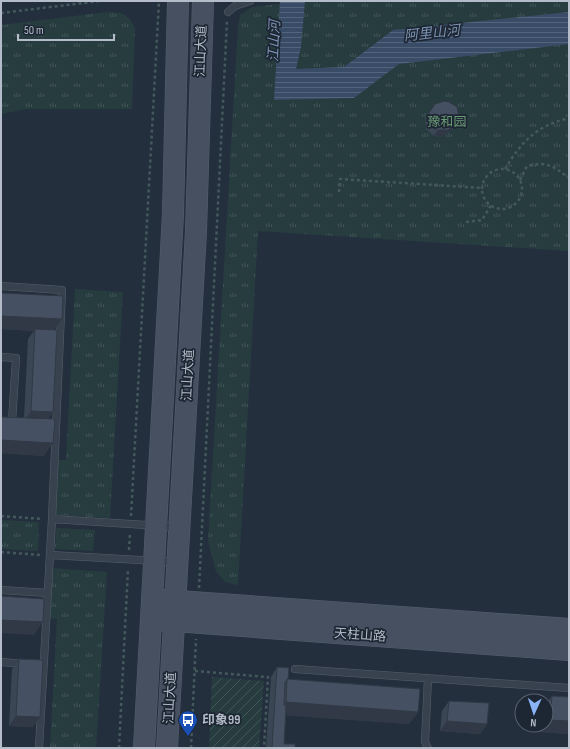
<svg xmlns="http://www.w3.org/2000/svg" width="570" height="749" viewBox="0 0 570 749" font-family="'Sofia Sans Condensed','Noto Sans SC',sans-serif">
	<style>
		.grass { fill: url(#grass-tufts) }
		.garden { fill: url(#garden-furrows) }
		.water { fill: url(#water-rules) }
		.lines { fill: none; stroke-linecap: round; stroke-linejoin: round }
		.lane-casing { stroke: #565f6c; stroke-width: 8 }
		.secondary-casing { stroke: #565f6c; stroke-width: 22 }
		.path { stroke: #44595c; stroke-width: 2.5; stroke-dasharray: 3 3; stroke-linecap: butt }
		.lane { stroke: #38414e; stroke-width: 7 }
		.secondary { stroke: #465061; stroke-width: 21 }
		.wall { fill: #3b4654 }
		.shaded-wall { fill: #303945 }
		.building { fill: #455162; stroke: #303945 }
		.labels { text-anchor: middle; dominant-baseline: central; stroke-width: 3.5; stroke-linejoin: round; paint-order: stroke }
		.street-label { font-size: 13px; fill: #b4bcc9; stroke: #1d2633 }
		.park-label { font-size: 13px; fill: #6b9a76; stroke: #1d2633 }
		.poi-label { font-size: 13px; font-weight: bold; fill: #b4bcc9; stroke: #1d2633; text-anchor: start }
		.water-label { font-size: 14px; font-style: italic; fill: #7c92b1; stroke: #1d2633 }
	</style>
	<defs>
		<pattern id="grass-tufts" width="24" height="20" patternUnits="userSpaceOnUse"><rect width="24" height="20" fill="#263c3f"/><path d="M3 7l-1-3M5 7V3M7 7l1-3M15 17l-1-3M17 17v-4M19 17l1-3" fill="none" stroke="#435659"/></pattern>
		<pattern id="garden-furrows" width="10" height="10" patternUnits="userSpaceOnUse"><rect width="10" height="10" fill="#263c3f"/><path d="M-1 1l2-2M0 10L10 0M9 11l2-2" fill="none" stroke="#435659"/></pattern>
		<pattern id="water-rules" width="6" height="5" patternUnits="userSpaceOnUse"><rect width="6" height="5" fill="#394c67"/><path d="M0 2.5h6" fill="none" stroke="#53647b"/></pattern>
	</defs>
	<rect width="100%" height="100%" fill="#242f3e"/>
	<path class="grass" d="M304,1H569V251L258,231L238,585L225,582L216,571L208,541L238,27L240,15L252,7Z
		M107,12C123,12 127,13 135,28L132,109H26L1,114V25Z
		M75,289L123,292L110,518L55,515L57,460H66Z
		M1,520L39,522L38,551L1,549Z
		M56,528L95,530L93,551L55,549Z
		M51,568L107,572L96,748H50L57,619L48,618Z"/>
	<path class="garden" d="M212,677L264,681L259,748H209Z"/>
	<path class="water" d="M280,1H305L301,47L296,69L344,67L393,30L569,12V44L399,64L354,98L274,100Z"/>
	<g class="lines">
		<g class="lane-casing">
			<path id="lane" d="M228,12L235,6L250,1
				M1,286L62,290L52,519L39,748
				M1,357L16,358L12,422L1,421
				M52,519L177,527
				M50,555L176,562
				M1,590L48,593
				M1,662L25,664
				M295,669L569,688
				M428,678L425,742L428,748"/>
		</g>
		<g class="secondary-casing">
			<path id="secondary" d="M163,600L569,629
				M160,620L569,650
				M144,748L173,214L178,1
				M167,748L196,231L203,1"/>
		</g>
		<path class="path" d="M1,13L100,1
			M505,169C522,141 536,126 569,118
			M482 189a20 20 0 1 1 40 0a20 20 0 1 1-40 0Z
			M520,180L527,166C547,161 553,166 569,178
			M339,192L340,179L482,188
			M466,222L482,220L491,205
			M1,516L43,519
			M131,516L159,1
			M129,550L130,533
			M1,552L40,555
			M199,588L227,21
			M195,671L268,677L264,748
			M119,748L128,569
			M191,748L196,639"/>
		<use href="#lane" class="lane"/>
		<use href="#secondary" class="secondary"/>
	</g>
	<path class="wall" d="M435,104L454,128L443,137L434,136L426,129L425,119Z
		M1,293L62,319L54,330L53,412L48,419L44,456L1,453V417L24,418L28,339L34,331L1,329Z
		M19,659L33,727L9,726L12,669Z
		M277,667L288,679L418,712L409,724L286,715L284,744L295,748H266L271,677Z
		M552,696L569,697V734L541,732L542,725H546V704Z
		M449,701L487,724L480,734L440,731L442,711Z"/>
	<path class="shaded-wall" d="M458,121L454,128L443,137L434,136L438,130Z
		M1,316L62,319L53,332L35,329L34,331L1,329Z
		M31,411L53,412L46,422L24,421Z
		M1,440L53,443L44,456L1,453Z
		M1,620L43,622L34,635L1,633Z
		M286,702L418,712L409,724L277,715Z
		M16,716L40,717L33,727L9,726Z
		M550,720L569,721V734L541,732Z
		M447,721L487,724L480,734L440,731Z"/>
	<path class="building" d="M445,101L449,102L457,107L459,117L458,121L448,130H438L431,123L429,113L435,104Z
		M1,293L63,296L62,319L1,316Z
		M35,329L57,330L53,412L31,411Z
		M1,417L55,419L53,443L1,440Z
		M1,596L44,599L43,622L1,620Z
		M19,659L43,660L40,717L16,716Z
		M277,667L289,668L288,679L285,682L284,705H286L284,744H295V748H272Z
		M287,679L420,689L418,712L286,702Z
		M552,696L569,697V721L550,720Z
		M449,701L489,703L487,724L447,721Z"/>
	<defs>
		<g id="bus-pin" transform="scale(1)"><path d="M0 17L-7.5 6A9.5 9.5 0 1 1 7.5 6Z" fill="#1a4fb4" stroke="#1d2633"/><path d="M-5-6H5V4H4V6H2V4H-2V6H-4V4H-5ZM-3.5-4V0h7V-4ZM-3.5 1.2v1.5H-2V1.2ZM2 1.2v1.5H3.5V1.2Z" fill="#fff"/></g>
	</defs>
	<g fill-rule="evenodd">
		<use href="#bus-pin" x="188" y="720"/>
	</g>
	<g class="labels">
		<g class="street-label">
			<text transform="translate(201 51) rotate(-88)">江山大道</text>
			<text transform="translate(188 375) rotate(-87)">江山大道</text>
			<text transform="translate(360 635) rotate(4)">天柱山路</text>
			<text transform="translate(170 698) rotate(-87)">江山大道</text>
		</g>
		<g class="park-label">
			<text x="447" y="122">豫和园</text>
		</g>
		<g class="poi-label">
			<text x="202" y="720">印象99</text>
		</g>
		<g class="water-label">
			<text transform="translate(432 33) rotate(-6)">阿里山河</text>
			<text transform="translate(274 41) rotate(-87)">江山河</text>
		</g>
	</g>
	<rect width="570" height="749" fill="none" stroke="#b4bcc9" stroke-width="4"/>
	<g transform="translate(534 713) rotate(183)"><circle r="19" fill="#1d2633" stroke="#59626f"/>
	<path d="M0-3L7 15L0 10L-7 15Z" fill="#8ab4f8"/>
	<text y="-6" font-size="11" font-weight="bold" text-anchor="middle" fill="#b4bcc9">N</text>
	</g>
	<path d="M18 34v6h96v-6" fill="none" stroke="#b4bcc9" stroke-width="2"/>
	<text x="24" y="34" font-size="12" fill="#b4bcc9" stroke="#1d2633" stroke-width="3" paint-order="stroke">50 m</text>
</svg>
